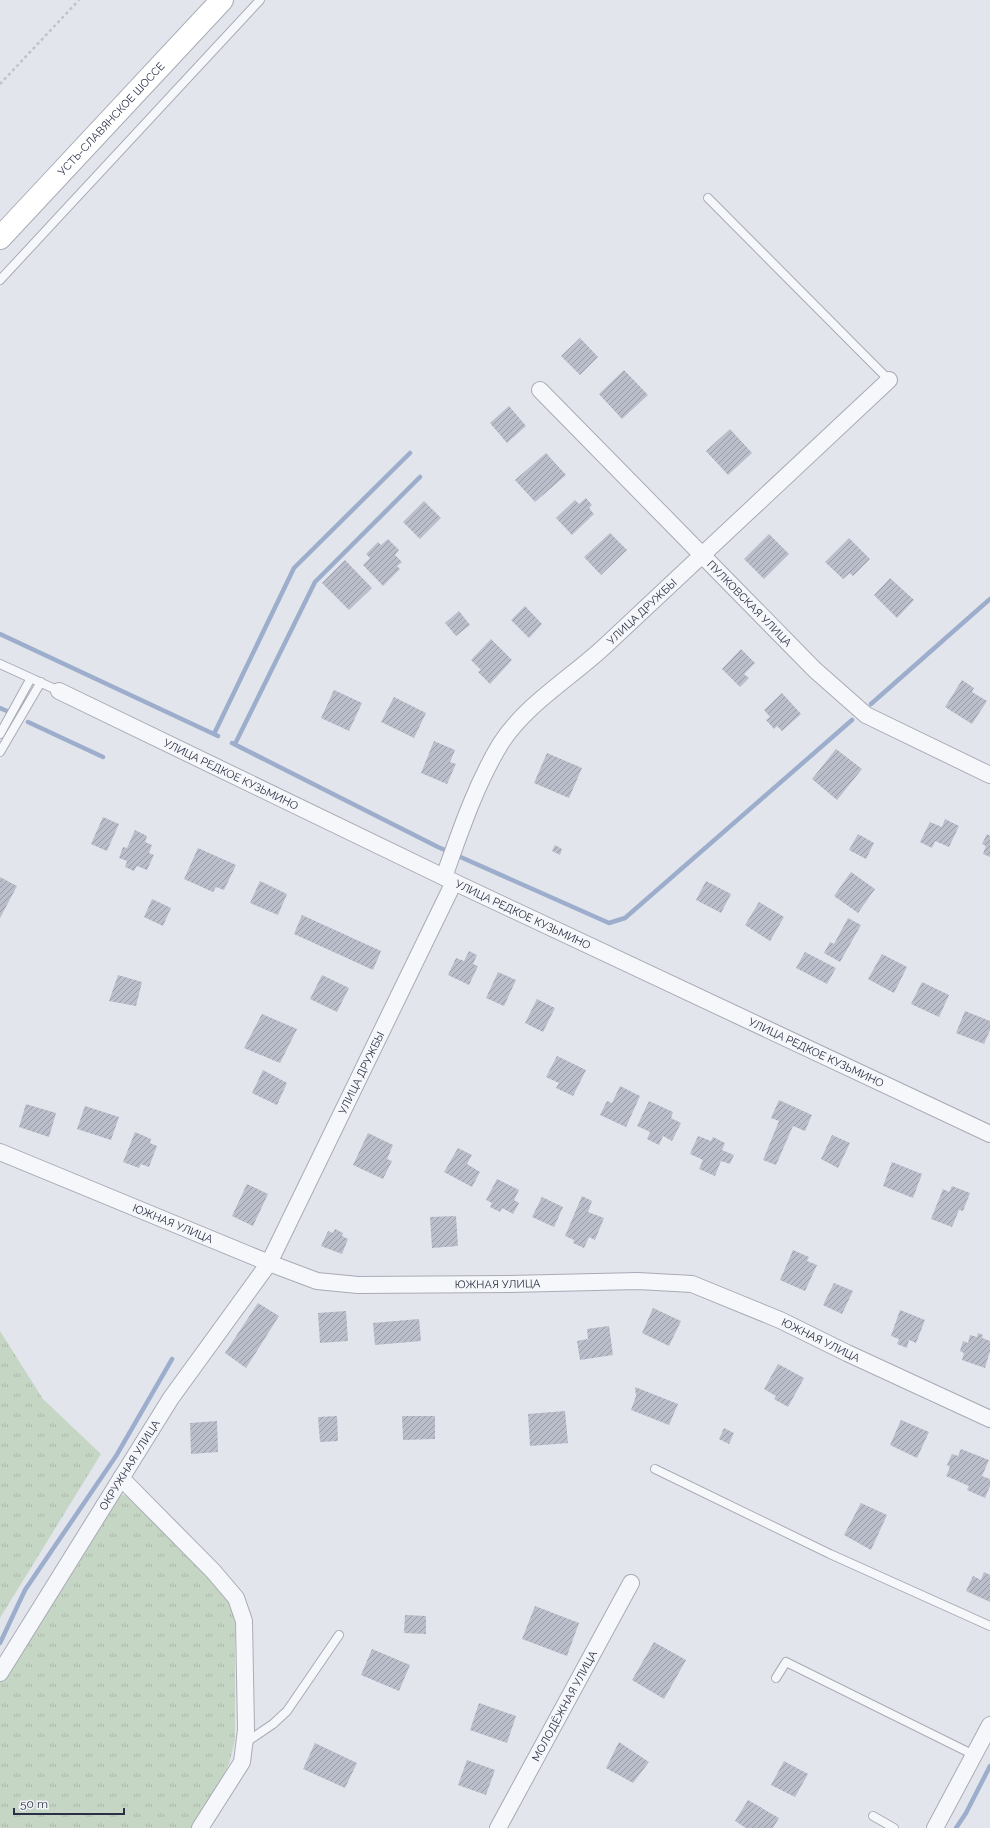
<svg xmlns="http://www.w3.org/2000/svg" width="990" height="1828" viewBox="0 0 990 1828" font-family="Raleway,sans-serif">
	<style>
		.grass { fill: url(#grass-tufts) }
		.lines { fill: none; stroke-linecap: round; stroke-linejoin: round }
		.stream { stroke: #9daecd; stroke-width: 4.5 }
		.building { fill: url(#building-hatch) }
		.lane-casing { stroke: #a8abb7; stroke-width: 10 }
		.street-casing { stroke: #a8abb7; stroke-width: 18 }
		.secondary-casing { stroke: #a8abb7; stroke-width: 24 }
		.path { stroke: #c1c3cb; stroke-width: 2.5; stroke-dasharray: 3 3; stroke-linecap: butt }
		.lane { stroke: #f6f7fa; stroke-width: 8 }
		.street { stroke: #f6f7fa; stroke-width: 16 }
		.secondary { stroke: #fff; stroke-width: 22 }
		.labels { text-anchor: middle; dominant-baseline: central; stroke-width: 3; stroke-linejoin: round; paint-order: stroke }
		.street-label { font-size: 11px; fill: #2a3045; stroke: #f3f5f9 }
	</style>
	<defs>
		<pattern id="grass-tufts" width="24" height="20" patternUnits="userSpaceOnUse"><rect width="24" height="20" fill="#c6d6c4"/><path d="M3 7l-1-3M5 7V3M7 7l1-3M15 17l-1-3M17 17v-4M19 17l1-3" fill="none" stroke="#aab8aa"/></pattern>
		<pattern id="building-hatch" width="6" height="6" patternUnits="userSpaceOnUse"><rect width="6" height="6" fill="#babeca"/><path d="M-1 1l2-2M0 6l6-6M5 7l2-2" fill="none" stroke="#979ba6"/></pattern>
	</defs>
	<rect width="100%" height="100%" fill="#e3e5ec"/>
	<path class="grass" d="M0,1331L43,1399L101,1454L0,1618Z
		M118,1495H125L213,1577C224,1589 231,1604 235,1620V1740L229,1764L212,1798L191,1828H0V1682L109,1505Z"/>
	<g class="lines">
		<path class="stream" d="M0,634L218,736
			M871,704L990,599
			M0,708L7,711
			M28,722L103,757
			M214,734L294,568L410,453
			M232,743L438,847L609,923L625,918L852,720
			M235,744L315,582L420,477
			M0,1643L25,1590L116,1456L172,1359
			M956,1828L966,1813L990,1766"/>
	</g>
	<path class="building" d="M580,338L598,357L580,375L561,356Z
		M624,370L648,395L622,419L599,394Z
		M509,406L526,426L507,443L490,423Z
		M730,429L752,453L728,475L706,451Z
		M546,453L566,475L535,502L515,480Z
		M586,498L592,505L589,508L594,514L572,535L556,518L575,500L579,504Z
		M424,501L441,518L420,539L403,522Z
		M610,533L627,550L601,575L584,557Z
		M769,534L789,554L764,579L744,559Z
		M849,538L870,559L853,576L850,573L843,579L825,562Z
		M388,539L399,550L395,555L402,562L397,566L400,569L383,586L363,565L370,558L366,554L378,542L381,545Z
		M345,560L372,588L349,610L322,583Z
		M890,578L914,600L897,618L874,595Z
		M525,606L542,624L529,638L511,620Z
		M459,611L470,625L456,636L445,623Z
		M491,639L512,660L490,684L478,672L481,670L471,660Z
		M741,649L755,663L744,674L749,678L740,687L722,669Z
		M962,680L974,688L972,692L987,701L972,724L945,707Z
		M334,690L362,703L349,731L321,718Z
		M782,693L801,714L782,731L777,726L774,729L766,720L770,717L764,710Z
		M394,697L426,713L414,738L381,722Z
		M434,741L455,750L450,762L456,764L447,784L421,773Z
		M836,749L862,769L837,800L812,779Z
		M547,753L582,768L569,798L534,783Z
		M103,817L119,824L107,851L91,844Z
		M945,819L959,826L949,847L935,841L932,848L920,842L930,822L942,827Z
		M135,830L147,836L145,842L152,845L149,853L154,855L147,870L137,866L134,871L125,867L127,861L119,858L123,847L127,848Z
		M858,834L874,843L866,859L849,850Z
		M987,834L990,836V857L983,854L986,846L982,844Z
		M555,845L562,849L560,855L552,851Z
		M198,848L236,865L224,890L216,887L213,892L184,879Z
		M851,872L875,889L858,913L834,896Z
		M0,877L17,886L0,918Z
		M260,881L287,894L278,915L250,903Z
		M706,881L731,894L721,913L696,900Z
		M152,899L171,908L163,926L144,917Z
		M759,902L784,917L770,941L745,925Z
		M302,915L381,951L373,970L294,934Z
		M848,918L861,925L840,962L824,953L830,942L834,944Z
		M469,951L477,955L473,964L478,966L469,985L448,975L456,958L464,961Z
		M805,952L836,968L827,984L796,968Z
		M882,954L907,967L894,993L868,979Z
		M498,972L516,980L504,1006L486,998Z
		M118,975L142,982L136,1006L109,1001Z
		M322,975L349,988L337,1012L310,999Z
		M922,982L949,995L939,1017L911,1004Z
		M537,999L555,1008L543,1032L525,1023Z
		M965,1011L990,1021V1030L984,1044L956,1033Z
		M262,1014L297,1029L280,1063L244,1048Z
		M557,1056L586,1070L573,1096L556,1088L559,1083L546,1077Z
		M263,1070L287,1083L277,1105L252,1093Z
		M620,1086L640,1096L626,1127L600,1115L607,1101L612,1103Z
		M779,1100L812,1115L805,1131L793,1126L776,1165L763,1160L779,1121L771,1118Z
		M649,1101L673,1112L671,1118L681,1123L672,1141L663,1136L659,1145L647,1139L650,1132L637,1126Z
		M26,1104L56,1113L49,1137L19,1127Z
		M85,1106L119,1117L111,1140L77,1129Z
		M135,1132L151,1139L150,1143L157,1146L149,1167L141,1164L139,1168L123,1162Z
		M368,1133L393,1145L387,1159L392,1161L383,1179L353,1165Z
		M832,1135L850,1143L838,1168L821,1159Z
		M698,1136L711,1141L713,1137L725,1143L722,1150L734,1155L730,1164L721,1161L715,1176L699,1169L703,1160L690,1154Z
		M458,1148L472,1155L467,1164L480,1172L472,1187L444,1172Z
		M892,1162L922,1174L913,1198L883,1186Z
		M497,1179L519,1190L514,1200L519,1203L513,1214L502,1208L500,1212L490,1207L492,1203L486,1200Z
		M247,1184L268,1194L253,1226L232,1216Z
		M952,1186L970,1193L963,1211L959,1210L952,1227L931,1219L943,1189L949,1192Z
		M582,1196L592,1201L588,1212L604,1218L595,1240L589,1237L584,1248L573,1243L574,1240L565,1236Z
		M542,1197L563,1207L554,1227L532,1217Z
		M456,1216L458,1246L432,1248L430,1217Z
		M335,1229L343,1233L342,1236L348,1239L342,1254L321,1246L328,1231L333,1233Z
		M793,1250L809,1257L807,1261L817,1265L805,1291L780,1280Z
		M834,1283L853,1291L842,1314L823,1305Z
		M258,1303L279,1316L246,1368L225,1353Z
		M653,1308L681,1321L669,1346L642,1333Z
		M900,1310L925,1320L916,1343L909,1340L907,1348L897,1344L899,1339L891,1336Z
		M346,1311L348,1341L320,1343L318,1313Z
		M419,1319L421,1341L375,1345L373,1323Z
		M609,1326L613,1355L580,1360L577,1341L588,1339L587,1329Z
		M978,1333L983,1335L982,1338L990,1341V1351L985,1368L962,1360L964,1353L960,1351L963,1341L968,1343L970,1335L977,1337Z
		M778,1364L804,1378L788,1407L774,1399L776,1396L764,1389Z
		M635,1387L678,1404L669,1425L631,1410L636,1396Z
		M565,1411L568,1443L530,1446L528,1414Z
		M337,1416L338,1441L320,1442L318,1417Z
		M402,1416H435V1439L403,1440Z
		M901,1420L929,1432L917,1458L890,1445Z
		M217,1421L218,1452L191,1454L190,1423Z
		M724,1428L734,1433L729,1444L719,1439Z
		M961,1449L989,1460L982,1476L990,1479V1486L985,1498L967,1490L969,1486L946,1476L950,1467L947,1465L952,1454L958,1456Z
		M861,1503L887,1515L871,1550L844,1535Z
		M984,1572L990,1575V1602L966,1591L973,1576L981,1580Z
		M535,1606L579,1623L567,1656L522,1639Z
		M405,1615L426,1616V1634L404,1633Z
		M654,1642L686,1660L664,1699L632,1680Z
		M372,1649L410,1665L399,1691L361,1675Z
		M479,1703L516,1716L507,1743L470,1730Z
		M619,1742L649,1762L633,1783L606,1768Z
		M315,1743L357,1763L345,1788L303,1769Z
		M467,1760L495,1770L486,1795L458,1785Z
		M784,1761L808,1774L795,1797L771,1785Z
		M748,1800L779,1818L773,1828H746L735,1821Z"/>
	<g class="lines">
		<g class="lane-casing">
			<path id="lane" d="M708,198L889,380
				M0,280L260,0
				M0,664L59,691
				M0,734L31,678
				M0,752L41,682
				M655,1469L830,1554L990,1626
				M776,1678L786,1662L974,1755
				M245,1743L273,1724L287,1711L339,1635
				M873,1816L894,1828"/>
		</g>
		<g class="street-casing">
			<g id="street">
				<path id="s1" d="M540,390L815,670L866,715L990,775"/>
				<path id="s2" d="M59,691L454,882L990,1134"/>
				<path id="s3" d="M444,877C460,832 476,784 501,743C526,704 572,677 605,646C700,557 794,469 889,380"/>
				<path id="s4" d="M0,1152L269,1263L317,1281L358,1285L509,1284L638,1281L692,1284L780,1320L847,1353L990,1419"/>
				<path d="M121,1478L213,1571L236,1598L244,1621L246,1730L242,1762L200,1828"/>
				<path id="s5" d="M0,1673L171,1398L269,1263L454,882"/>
				<path id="s6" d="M498,1828L631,1583"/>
				<path d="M935,1828L990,1725"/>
			</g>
		</g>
		<g class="secondary-casing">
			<g id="secondary">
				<path id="s7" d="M0,238L222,0"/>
			</g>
		</g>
		<path class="path" d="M0,84L79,0"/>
		<use href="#lane" class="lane"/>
		<use href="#street" class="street"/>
		<use href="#secondary" class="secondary"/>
	</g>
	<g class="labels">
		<g class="street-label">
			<text stroke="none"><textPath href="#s7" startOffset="163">УСТЬ-СЛАВЯНСКОЕ ШОССЕ</textPath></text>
			<text stroke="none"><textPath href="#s1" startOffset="299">ПУЛКОВСКАЯ УЛИЦА</textPath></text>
			<text stroke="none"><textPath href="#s3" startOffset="339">УЛИЦА ДРУЖБЫ</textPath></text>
			<text stroke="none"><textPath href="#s2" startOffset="191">УЛИЦА РЕДКОЕ КУЗЬМИНО</textPath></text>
			<text stroke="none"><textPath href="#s2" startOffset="515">УЛИЦА РЕДКОЕ КУЗЬМИНО</textPath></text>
			<text stroke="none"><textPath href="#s2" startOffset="839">УЛИЦА РЕДКОЕ КУЗЬМИНО</textPath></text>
			<text stroke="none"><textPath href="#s5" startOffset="702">УЛИЦА ДРУЖБЫ</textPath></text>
			<text stroke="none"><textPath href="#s4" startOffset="187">ЮЖНАЯ УЛИЦА</textPath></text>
			<text stroke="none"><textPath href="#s4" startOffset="523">ЮЖНАЯ УЛИЦА</textPath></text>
			<text stroke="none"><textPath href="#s4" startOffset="858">ЮЖНАЯ УЛИЦА</textPath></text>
			<text stroke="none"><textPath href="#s5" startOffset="245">ОКРУЖНАЯ УЛИЦА</textPath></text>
			<text stroke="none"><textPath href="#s6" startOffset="139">МОЛОДЁЖНАЯ УЛИЦА</textPath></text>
		</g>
	</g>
	<path d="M14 1808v6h110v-6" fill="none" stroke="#2a3045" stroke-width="2"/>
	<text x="20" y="1808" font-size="12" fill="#2a3045" stroke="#f3f5f9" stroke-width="3" paint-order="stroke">50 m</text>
</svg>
